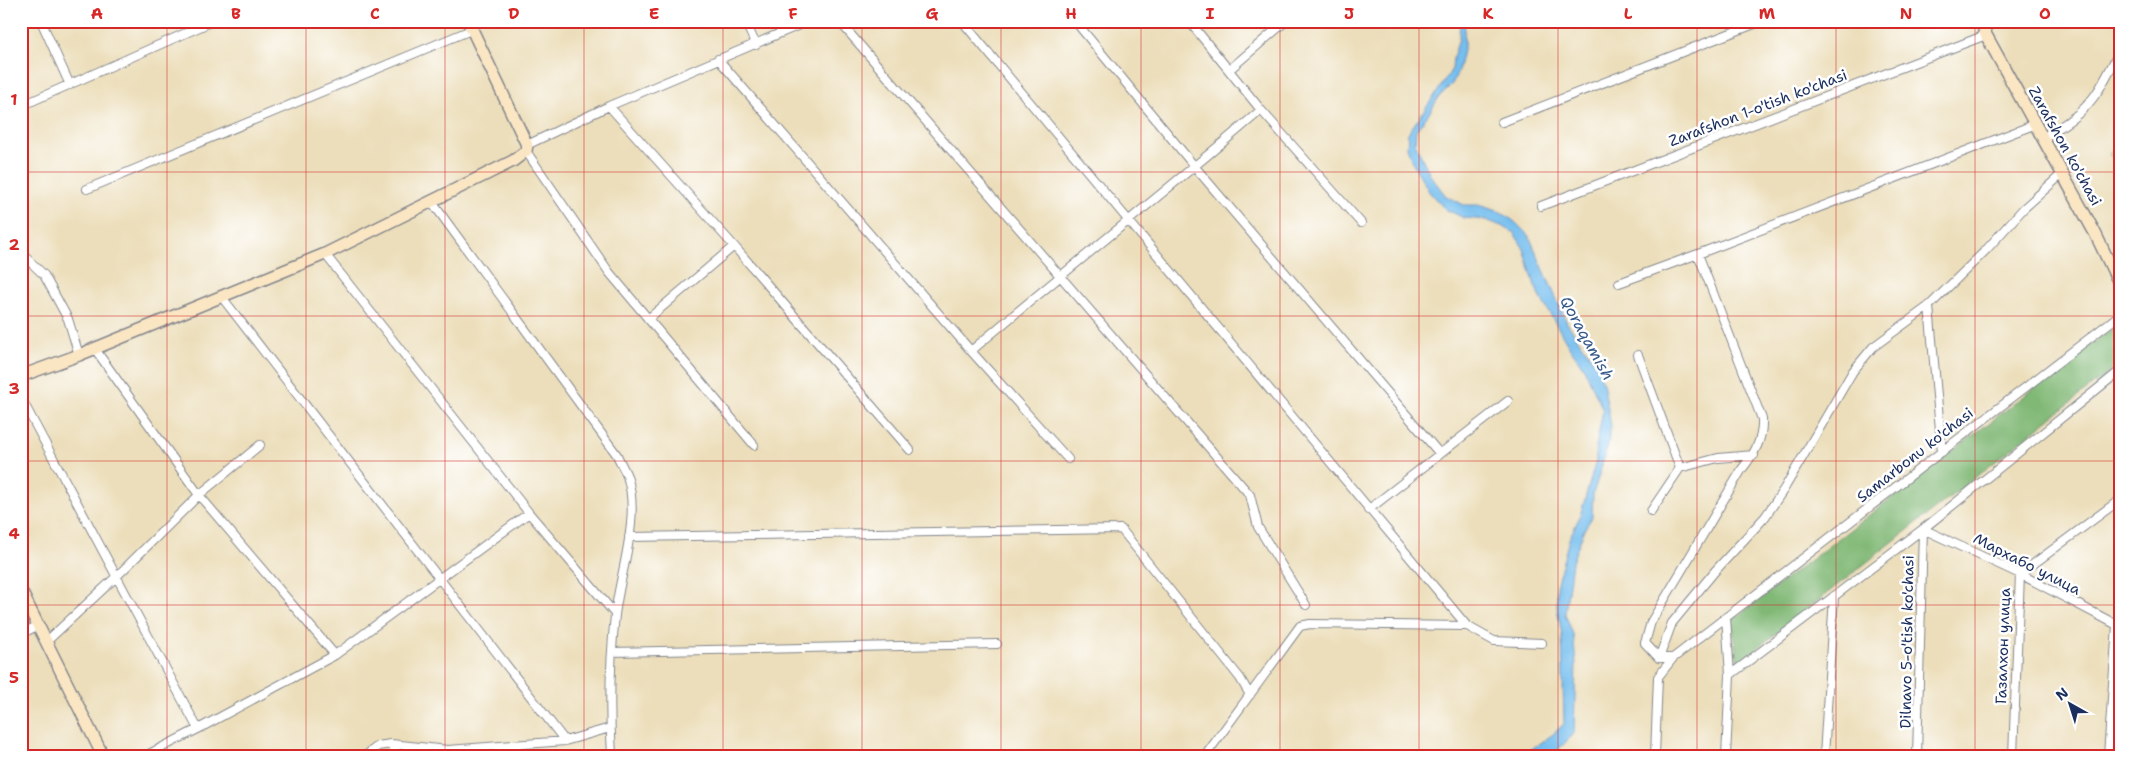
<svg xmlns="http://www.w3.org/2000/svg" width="2142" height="777" viewBox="0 0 2142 777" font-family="'Shantell Sans',sans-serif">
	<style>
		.green { fill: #a0d889; stroke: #5e8474 }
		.forest { fill: #80b875; stroke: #4e746a }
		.water { fill: #75beee; stroke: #4876a6 }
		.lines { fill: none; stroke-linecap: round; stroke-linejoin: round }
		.street-casing { stroke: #84868c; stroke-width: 10 }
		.secondary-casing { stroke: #84868c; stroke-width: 14 }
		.street { stroke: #fff; stroke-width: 8 }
		.secondary { stroke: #fbe6c4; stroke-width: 11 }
		.grid { fill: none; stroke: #d62828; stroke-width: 1; stroke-opacity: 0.55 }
		.labels { text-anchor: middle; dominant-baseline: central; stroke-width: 5; stroke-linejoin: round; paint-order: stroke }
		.street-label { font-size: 15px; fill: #1b2f5e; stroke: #fff }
		.water-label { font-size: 16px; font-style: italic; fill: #365a89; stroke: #fff }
		.neatline { fill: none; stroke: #d62828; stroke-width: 2 }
		.grid-label { font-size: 16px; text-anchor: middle; font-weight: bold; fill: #d62828 }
	</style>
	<rect width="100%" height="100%" fill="#fff"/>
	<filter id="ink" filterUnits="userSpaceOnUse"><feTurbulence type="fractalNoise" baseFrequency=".02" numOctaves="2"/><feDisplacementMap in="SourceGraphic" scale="10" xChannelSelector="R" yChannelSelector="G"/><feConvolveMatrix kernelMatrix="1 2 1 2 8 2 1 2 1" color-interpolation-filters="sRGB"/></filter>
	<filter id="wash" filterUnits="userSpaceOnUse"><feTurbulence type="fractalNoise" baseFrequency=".0096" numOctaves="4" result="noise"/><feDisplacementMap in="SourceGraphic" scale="20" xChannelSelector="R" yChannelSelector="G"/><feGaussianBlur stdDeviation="1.12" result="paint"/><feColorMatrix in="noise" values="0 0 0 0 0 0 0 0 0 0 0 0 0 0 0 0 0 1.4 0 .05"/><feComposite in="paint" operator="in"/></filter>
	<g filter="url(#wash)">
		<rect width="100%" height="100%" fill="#ecdeba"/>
		<path class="green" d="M2121,144V168L2109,154Z"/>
		<path class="forest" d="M2118,324L2121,330V363L1738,663L1731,621Z"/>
		<path class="water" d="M1460,21H1465L1464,46L1458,72L1452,84L1439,97L1428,115L1416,130L1415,143L1430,175L1446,196L1464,205H1478L1501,212L1515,222L1529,236L1567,323L1598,367L1604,387L1611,426L1607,449L1593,494L1592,517L1584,530L1572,562L1565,614L1573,634L1576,663L1574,732L1566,742L1553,754L1548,756H1521L1552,735L1564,724L1562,635L1557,608V583L1569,539L1580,516L1596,461V447L1603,410L1584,368L1570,348L1543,302L1535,286L1524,249L1514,233L1504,227L1486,220L1464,218L1445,209L1430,193L1412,162L1407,147L1408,133L1438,91L1452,69L1453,57L1459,39Z"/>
	</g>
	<g filter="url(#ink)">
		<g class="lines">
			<g class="street-casing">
				<path id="street" d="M41,21L70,85
					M745,21L756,45
					M839,21L1250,495L1258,527L1306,605
					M962,21L1467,626
					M1075,21L1195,167L1440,454
					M1189,21L1261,110L1361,223
					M718,59L971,351L1068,459
					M1229,70L1286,21
					M21,106L213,21
					M609,106L734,246L910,450
					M1502,122L1762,21
					M2043,138C2055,130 2068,123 2079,113C2099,96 2109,71 2121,48
					M527,145L609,106L809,21
					M526,151L609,272L754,445
					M87,189L471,30
					M432,202L617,455C620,462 624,469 627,476C641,518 620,572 615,615C610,661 609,709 612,756
					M1541,206L1986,35
					M21,253L44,275L68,319L79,355
					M325,254L529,513L615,614
					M1619,283L1698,254L2036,124
					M221,296L565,741
					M1929,306L1942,452
					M648,319L734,246
					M95,349L199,495L335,655
					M971,351C1067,269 1166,192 1261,110
					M1638,355L1680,468
					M21,398L198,729
					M1368,510L1508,401
					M1651,511L1680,468L1718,458L1754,455
					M629,537L1121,529L1240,678L1250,695
					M21,634L39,625
					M47,641L116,577L199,495L260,445
					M612,652L997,644
					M1659,658L1672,623L1715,571L1765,517L1784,489L1853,371L1873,347L1929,306L1986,250L2023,209L2062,174
					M1673,658H1659L1645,643L1651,622L1742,469C1755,453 1763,439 1762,419L1698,254
					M1730,675L1923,529L2121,370
					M2110,732H2121
					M391,744L399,756
					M145,756L198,729L335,655L529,513
					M365,756L378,746L391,744L448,750L565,741L610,728
					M1205,756L1300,626L1310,624L1467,626L1494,641L1542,643
					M1655,756L1658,677L1673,658L2121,314
					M1726,756L1730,675L1726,617
					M1824,756L1834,596
					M1917,756L1923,529L2020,574L2121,627
					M2013,756L2020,574L2121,499
					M2108,756L2117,625"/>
			</g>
			<g class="secondary-casing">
				<path id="secondary" d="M1981,21L1986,35L2095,233L2121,287
					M21,376L79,355L325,254L513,161L526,151L527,145L468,21
					M21,591L103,756"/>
			</g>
			<use href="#street" class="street"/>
			<use href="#secondary" class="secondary"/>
		</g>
	</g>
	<path class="grid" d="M167,21V756M306,21V756M445,21V756M584,21V756M723,21V756M862,21V756M1001,21V756M1141,21V756M1280,21V756M1419,21V756M1558,21V756M1697,21V756M1836,21V756M1975,21V756M21,172H2121M21,316H2121M21,461H2121M21,605H2121"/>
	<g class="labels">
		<g class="street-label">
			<text transform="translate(1758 108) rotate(-21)">Zarafshon 1-o'tish ko'chasi</text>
			<text transform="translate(2065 146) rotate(61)">Zarafshon ko'chasi</text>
			<text transform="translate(1915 455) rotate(-38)">Samarbonu ko'chasi</text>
			<text transform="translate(2027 564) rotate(27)">Мархабо улица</text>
			<text transform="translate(1907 642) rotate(-89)">Dilnavo 5-o'tish ko'chasi</text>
			<text transform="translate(2003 646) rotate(-88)">Газалхон улица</text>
		</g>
		<g class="water-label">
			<text transform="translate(1587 338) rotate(61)">Qoraqamish</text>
		</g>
	</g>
	<rect width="2142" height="777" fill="none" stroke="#fff" stroke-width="55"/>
	<g transform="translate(2070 704) rotate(321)" stroke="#ffffff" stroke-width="4" paint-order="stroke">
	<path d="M0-4L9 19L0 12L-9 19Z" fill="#1b2f5e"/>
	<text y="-8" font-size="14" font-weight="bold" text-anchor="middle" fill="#1b2f5e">N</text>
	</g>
	<rect x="28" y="28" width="2086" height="722" class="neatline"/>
	<g class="grid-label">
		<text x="97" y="19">A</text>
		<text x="236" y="19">B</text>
		<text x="375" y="19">C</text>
		<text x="514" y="19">D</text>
		<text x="654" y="19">E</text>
		<text x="793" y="19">F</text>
		<text x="932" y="19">G</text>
		<text x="1071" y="19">H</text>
		<text x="1210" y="19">I</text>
		<text x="1349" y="19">J</text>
		<text x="1488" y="19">K</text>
		<text x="1628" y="19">L</text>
		<text x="1767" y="19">M</text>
		<text x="1906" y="19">N</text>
		<text x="2045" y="19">O</text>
		<text x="14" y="105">1</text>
		<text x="14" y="250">2</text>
		<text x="14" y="394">3</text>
		<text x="14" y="539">4</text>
		<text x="14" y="683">5</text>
	</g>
</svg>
